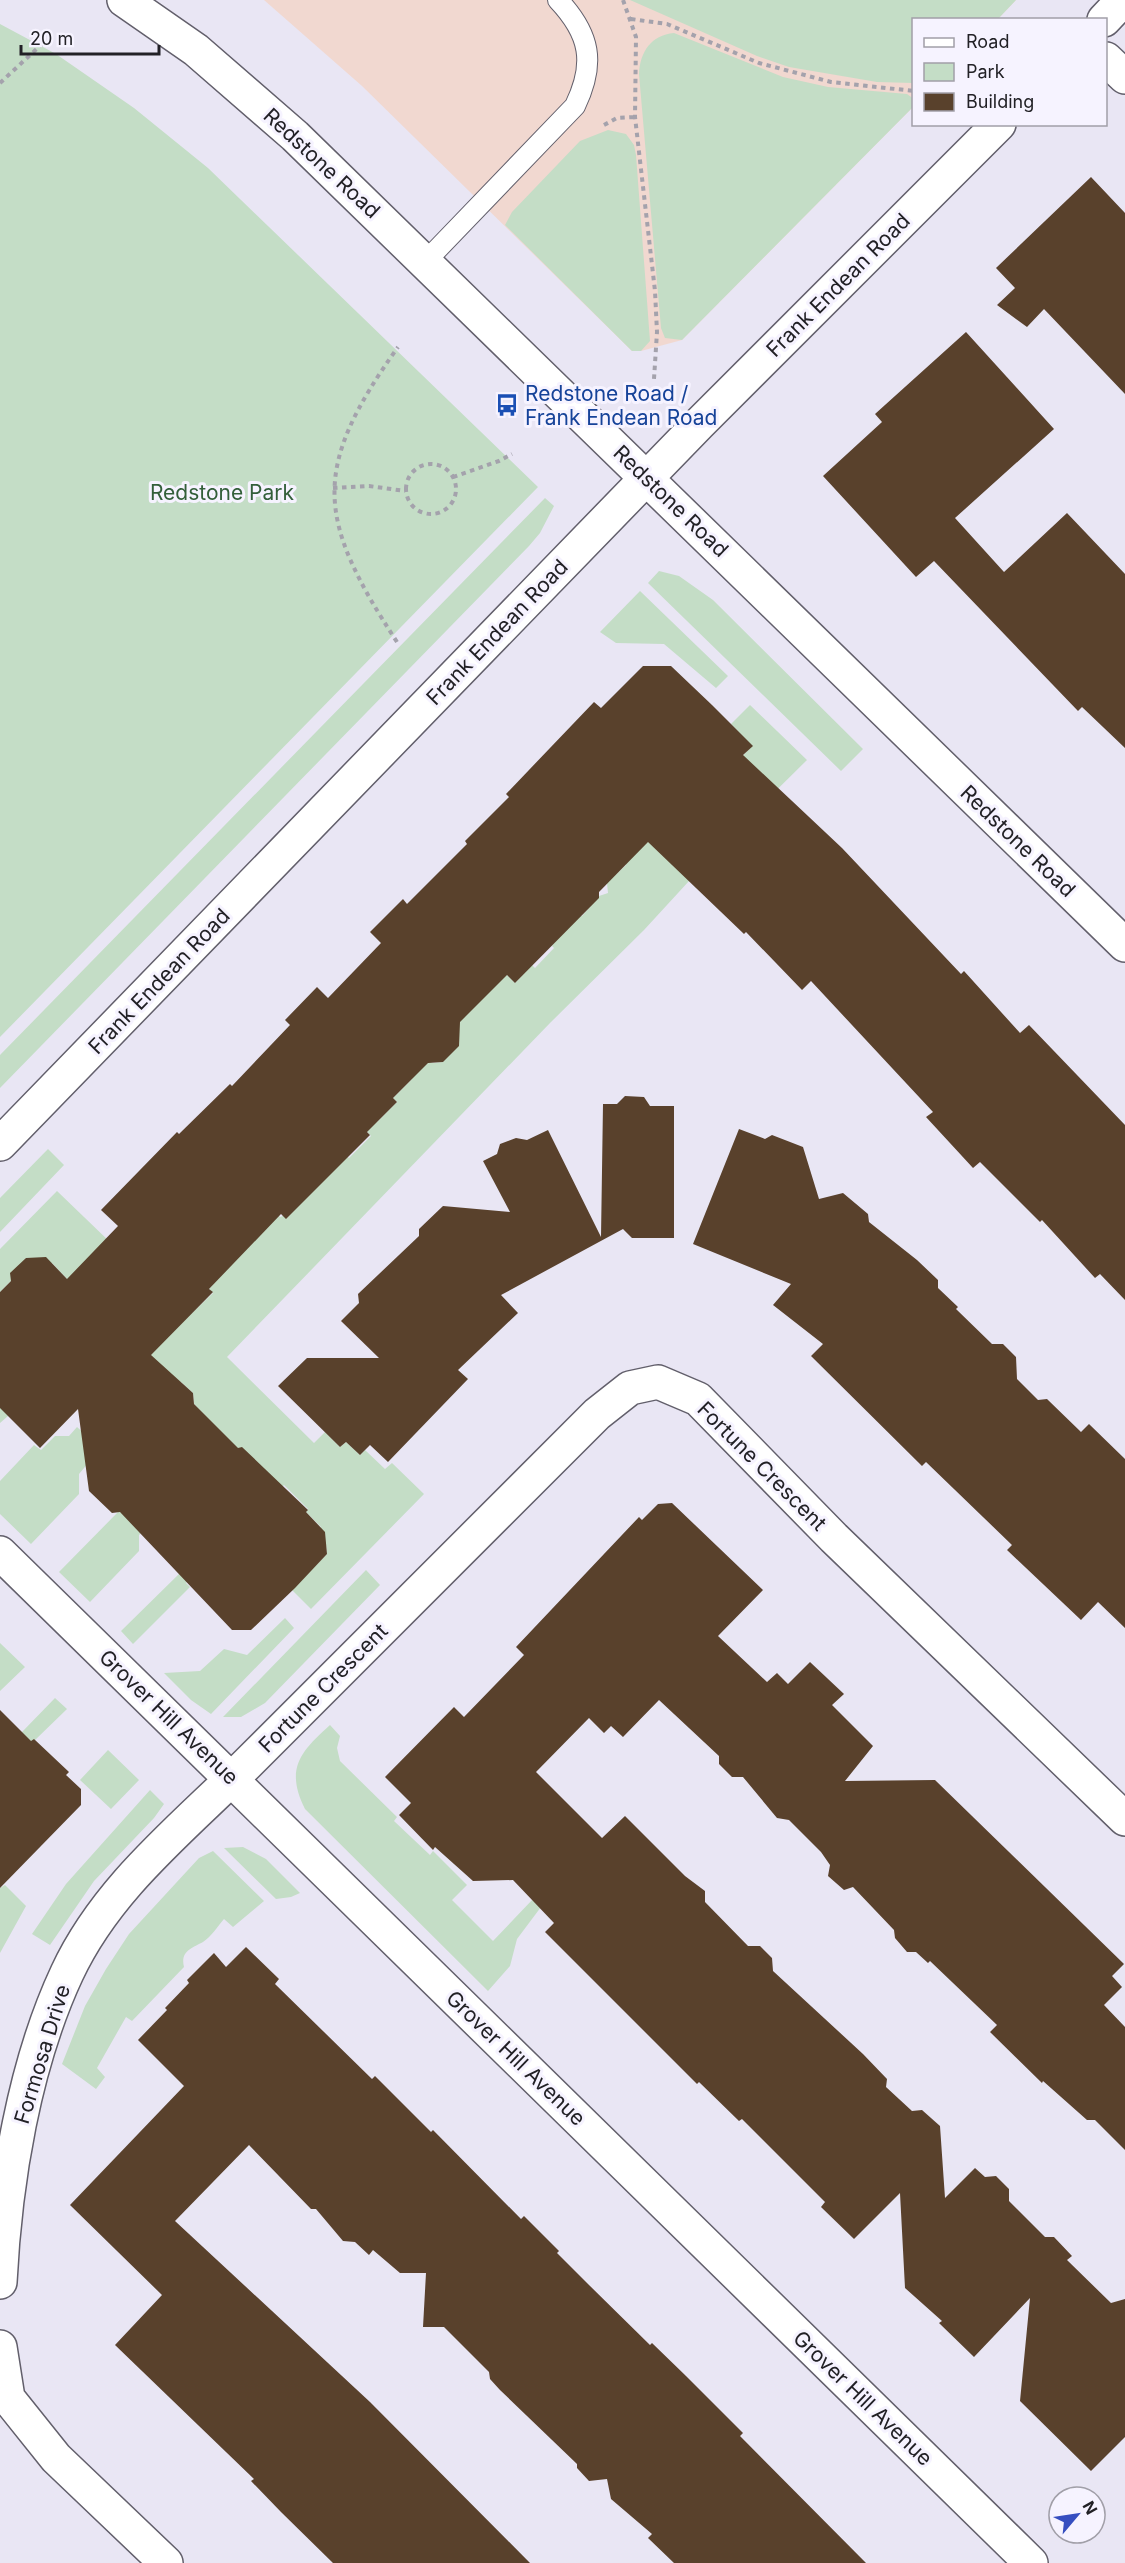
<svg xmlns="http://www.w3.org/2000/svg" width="1125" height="2563" viewBox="0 0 1125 2563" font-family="Inter,sans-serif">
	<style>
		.education { fill: #f1d8d0 }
		.green { fill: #c4ddc6 }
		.building { fill: #59412c }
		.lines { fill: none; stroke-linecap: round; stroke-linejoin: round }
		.lane-casing { stroke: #625f6b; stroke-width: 22 }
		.street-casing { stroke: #625f6b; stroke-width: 36 }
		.secondary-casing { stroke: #625f6b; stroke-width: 36 }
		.path { stroke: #a4a2ac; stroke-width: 4; stroke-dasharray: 4.5 4.5; stroke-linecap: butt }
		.lane { stroke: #fff; stroke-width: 20 }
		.street { stroke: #fff; stroke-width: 33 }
		.secondary { stroke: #fff; stroke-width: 33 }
		.labels { text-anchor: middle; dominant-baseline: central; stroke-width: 6; stroke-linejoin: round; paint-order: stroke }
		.street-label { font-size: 21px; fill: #222126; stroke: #f6f3ff }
		.transit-label { font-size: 21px; fill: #164399; stroke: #f6f3ff; text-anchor: start }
		.park-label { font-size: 21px; fill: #335f3a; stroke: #f6f3ff }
	</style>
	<rect width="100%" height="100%" fill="#e9e6f4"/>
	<path class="education" d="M264,0H1016L998,19L914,20L913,107L682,340L641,351H632L362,86Z"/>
	<path class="green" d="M630,0H1016L998,19L914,20L913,83L877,82L789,67L757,56Z
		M0,24L56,54L134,108L208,168L538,487L0,1037Z
		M674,33L783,77L828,87L907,94L914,99L913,107L682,340L665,338L661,328L639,74C640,52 651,35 674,33Z
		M608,130L626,134L634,145L636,155L650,341L641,351H632L505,225L512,212L580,141Z
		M545,498L554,506L540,533L529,546L0,1088V1055Z
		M659,571L679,576L713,600L863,749L841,771L648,583Z
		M640,591L728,676L716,688L664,644L616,643L600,632Z
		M750,705L807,760L735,831L644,930L550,1023L227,1357L314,1443L325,1432L340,1447L346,1442L360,1455L365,1450L385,1469L392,1463L424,1494L311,1609L292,1590L327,1554L326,1545L316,1533L321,1527L306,1512L308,1509L284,1485L268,1500L235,1448L194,1404L193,1393L181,1382H173L89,1462L79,1474V1494L31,1544L0,1514V1481L34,1445L41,1450L55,1436H69L77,1427L86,1435L155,1366L8,1416L0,1423V1402L67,1279L52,1263L46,1269L34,1258H26L11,1281L0,1292V1249L57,1191L138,1269L192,1313L213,1293L209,1289L276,1213L280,1217L283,1216L345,1155L349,1158L371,1136L362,1126L377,1122L397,1102L393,1098L412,1079L422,1052L432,1063L443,1062L446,1024L501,969L515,983L532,965L535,968L554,948L552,946L573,916H582L599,896L608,893L607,883L626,865L625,853L704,796L752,746L731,724Z
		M48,1149L64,1165L0,1232V1198Z
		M118,1512L160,1514L139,1535V1551L90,1602L59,1572Z
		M366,1570L380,1585L265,1703L241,1717H223Z
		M180,1573L194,1574L186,1583L190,1587L133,1644L121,1631Z
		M285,1618L294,1628L211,1714L191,1700L164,1673L200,1671L224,1649L247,1655Z
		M0,1643L25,1667L0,1691Z
		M55,1698L67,1709L0,1774L22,1732Z
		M330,1725L340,1736L337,1748L340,1761L397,1817L394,1821L430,1855L433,1851L467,1885L452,1900L493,1941L533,1899L541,1907L517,1939L510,1966L488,1991L305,1809C285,1769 300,1752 330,1725Z
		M108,1750L139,1780L111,1809L80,1780Z
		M150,1790L164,1804L154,1818L94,1881L50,1945L32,1934L66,1884Z
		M243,1847L266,1859L300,1893L291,1897L276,1899L224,1848Z
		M213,1851L264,1901L233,1927L224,1919C218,1926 211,1937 203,1942C192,1948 180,1951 184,1967L132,2021L126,2017L97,2068L105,2077L96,2089L62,2064L85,2006L106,1969L129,1934L199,1858Z
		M5,1885L26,1906L0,1953V1888Z"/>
	<path class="building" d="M1091,177L1125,213V394L1044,309L1027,327L997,305L1015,288L996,268Z
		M966,332L1054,429L955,518L1004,572L1067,513L1125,574V748L1082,707L1078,711L934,561L916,577L823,476L882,422L875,414Z
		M643,666H671L712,705L753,746L743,755L842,848L961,974L964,971L1020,1033L1029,1025L1125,1125V1300L1100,1274L1095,1278L1042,1220L1040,1222L980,1162L973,1168L926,1117L933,1112L811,981L802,990L746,932L744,934L648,842L599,892V898L515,983L507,975L460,1022L459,1046L443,1062L428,1063L393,1098L397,1102L367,1132L370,1135L286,1219L281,1214L209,1289L213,1292L151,1355L193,1393L194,1404L238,1448L242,1447L308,1510L306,1512L325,1532L327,1554L295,1588L251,1630H232L120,1512L112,1513L89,1491L78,1409L40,1448L0,1408V1292L11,1281L10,1273L26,1258L46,1257L67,1279L118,1226L101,1210L177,1132L179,1134L230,1084L232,1086L290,1025L285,1020L317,987L328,998L381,943L370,932L403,899L407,904L467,844L465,841L509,797L506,794L594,702L601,708Z
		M625,1096L644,1097L650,1106H674V1238H632L623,1229L501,1295L518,1313L458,1370L468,1379L388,1462L370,1445L360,1455L346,1442L340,1447L278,1386L307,1358H379L341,1321L359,1303L358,1294L419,1236V1229L443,1206L510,1212L483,1161L497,1154L500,1144L516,1138L527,1140L548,1130L601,1237L603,1104H617Z
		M739,1129L765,1139L772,1135L803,1147L819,1199L843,1193L868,1214L869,1222L917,1260L938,1280V1288L958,1307L956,1309L992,1344H1003L1016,1357L1017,1379L1038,1400L1047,1399L1081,1432L1089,1424L1125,1459V1628L1098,1602L1081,1620L1007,1550L1012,1545L926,1462L922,1466L811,1356L823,1344L773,1305L791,1284L693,1244Z
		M672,1503L763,1590L718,1636L767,1682L777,1673L788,1684L810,1662L844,1694L832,1705L873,1746L845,1781L935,1780L1124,1964L1112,1976L1122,1987L1104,2005L1125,2027V2150L1095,2120H1087L1043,2081L1042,2083L990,2032L997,2025L930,1961L928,1963L916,1952H907L895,1938L894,1930L853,1887L844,1890L828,1876L830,1865L821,1852L789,1820L777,1818L743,1777H732L719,1764V1756L659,1700L623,1737L611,1726L604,1733L589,1718L536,1772L602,1838L625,1816L685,1876L705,1891V1902L748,1946H760L772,1958L773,1971L863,2054L887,2079L886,2087L912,2111L922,2110L940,2126L945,2198L975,2168L985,2177L996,2176L1009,2189V2201L1045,2237H1054L1072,2256L1067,2260L1111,2303L1125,2299V2437L1091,2471L1020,2401L1030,2298L974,2357L939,2323L942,2321L905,2288L900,2193L854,2239L821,2207L825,2202L742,2119L739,2121L699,2082L697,2084L545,1932L554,1923L513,1880L473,1881L435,1847L433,1850L399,1815L411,1803L385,1777L454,1707L464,1717L524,1655L516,1647L639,1517L642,1520L658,1504Z
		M0,1710L31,1741L34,1739L69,1772L66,1775L81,1789V1805L0,1888Z
		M246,1947L279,1979L275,1984L372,2079L375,2076L431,2132L433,2130L521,2219L524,2216L559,2251L557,2253L589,2285L650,2345L652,2343L686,2376L743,2433L740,2436L866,2563H674L648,2538L652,2534L611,2499L607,2479L589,2481L577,2468V2464L500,2390L490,2379L489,2372L444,2327H423L426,2273H400L373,2250L369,2255L355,2242L343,2241L316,2209H311L249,2145L175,2221L370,2402L530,2563H333L281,2512L251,2481L254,2479L115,2345L162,2295L70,2205L184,2086L138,2040L167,2010L165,2008L189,1983L187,1980L214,1953L226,1967Z"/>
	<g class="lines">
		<g class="lane-casing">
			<path id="lane" d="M425,262L575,106C596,63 590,34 558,0"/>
		</g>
		<g class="street-casing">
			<path id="street" d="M1106,59L1125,77
				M0,1553L1031,2563
				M0,2282C5,2181 24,2065 67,1973C107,1887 183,1828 248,1763C364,1646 481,1530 597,1414L630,1388L658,1382L698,1399L834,1538L1125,1819
				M0,2347L8,2398L56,2458L166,2563"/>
		</g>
		<g class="secondary-casing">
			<path id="secondary" d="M124,0L196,50L295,136L1125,945
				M1104,20L1123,0
				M0,1144L699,424L999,124"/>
		</g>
		<path class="path" d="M623,0L636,37L635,117L655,291L657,332L654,379
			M631,19L667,24L759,63L831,82L914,91
			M0,83L43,43
			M604,125L617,118L635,117
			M406 489a25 25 0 1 1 50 0a25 25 0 1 1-50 0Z
			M453,477L499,461L512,454
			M333,488L369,486L405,491
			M397,642C316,518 311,469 398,347"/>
		<use href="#lane" class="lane"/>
		<use href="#street" class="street"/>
		<use href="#secondary" class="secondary"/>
	</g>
	<defs>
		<g id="bus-bare" transform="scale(1.8)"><path d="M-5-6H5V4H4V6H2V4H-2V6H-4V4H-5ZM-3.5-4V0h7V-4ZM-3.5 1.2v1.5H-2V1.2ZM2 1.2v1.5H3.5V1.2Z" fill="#1a4fb4" stroke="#f6f3ff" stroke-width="2.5" paint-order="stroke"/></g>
	</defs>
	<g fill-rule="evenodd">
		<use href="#bus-bare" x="507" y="405"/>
	</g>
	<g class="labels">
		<g class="street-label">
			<text transform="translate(322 163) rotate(43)">Redstone Road</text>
			<text transform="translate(838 285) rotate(-45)">Frank Endean Road</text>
			<text transform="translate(671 501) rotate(44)">Redstone Road</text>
			<text transform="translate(497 632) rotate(-46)">Frank Endean Road</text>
			<text transform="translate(1018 841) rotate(44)">Redstone Road</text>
			<text transform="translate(159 981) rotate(-46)">Frank Endean Road</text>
			<text transform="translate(762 1466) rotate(45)">Fortune Crescent</text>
			<text transform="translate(323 1688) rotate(-45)">Fortune Crescent</text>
			<text transform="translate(169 1717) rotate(44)">Grover Hill Avenue</text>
			<text transform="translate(42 2054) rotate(-73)">Formosa Drive</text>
			<text transform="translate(516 2058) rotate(44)">Grover Hill Avenue</text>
			<text transform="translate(863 2398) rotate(44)">Grover Hill Avenue</text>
		</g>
		<g class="transit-label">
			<text x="525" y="393">Redstone Road /<tspan x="525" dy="24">Frank Endean Road</tspan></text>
		</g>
		<g class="park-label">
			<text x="222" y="492">Redstone Park</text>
		</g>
	</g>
	<rect x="912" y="18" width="195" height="108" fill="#f6f3ff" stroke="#a19fa8" stroke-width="1.5"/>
	<rect x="924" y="38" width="30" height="9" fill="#ffffff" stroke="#a19fa8" stroke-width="1.5"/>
	<text x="966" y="48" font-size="18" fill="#222126">Road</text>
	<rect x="924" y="63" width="30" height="18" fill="#c4ddc6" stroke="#a19fa8" stroke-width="1.5"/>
	<text x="966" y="78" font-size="18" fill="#222126">Park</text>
	<rect x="924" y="93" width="30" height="18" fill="#59412c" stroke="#a19fa8" stroke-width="1.5"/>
	<text x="966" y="108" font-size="18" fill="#222126">Building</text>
	<g transform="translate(1077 2515) rotate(61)"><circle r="28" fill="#f6f3ff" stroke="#a19fa8" stroke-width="1.5"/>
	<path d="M0-4.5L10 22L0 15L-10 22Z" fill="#364ec0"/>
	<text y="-9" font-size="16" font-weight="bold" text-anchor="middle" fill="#222126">N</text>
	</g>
	<path d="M21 45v9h138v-9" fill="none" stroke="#222126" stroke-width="3"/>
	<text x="30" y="45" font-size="18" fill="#222126" stroke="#f6f3ff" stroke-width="4.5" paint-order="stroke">20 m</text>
</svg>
